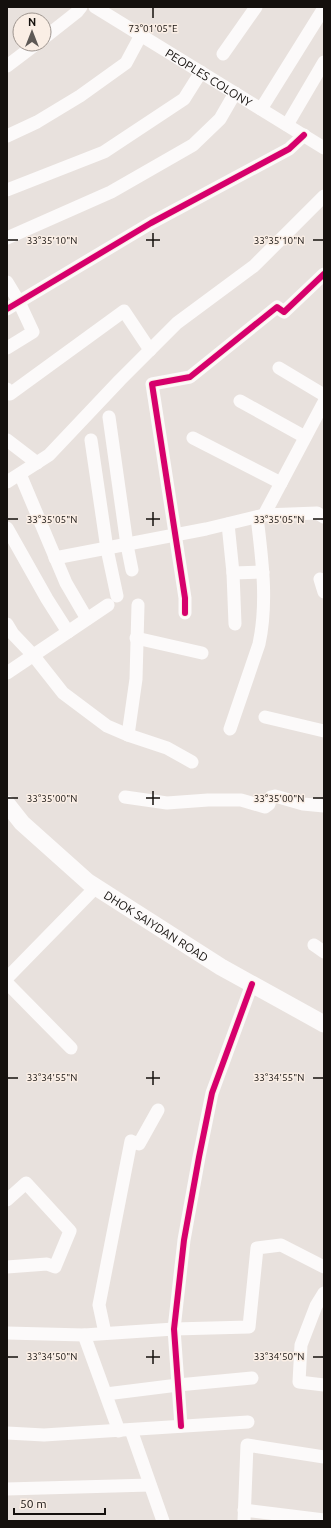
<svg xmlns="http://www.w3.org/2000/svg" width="331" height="1528" viewBox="0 0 331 1528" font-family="Ubuntu,sans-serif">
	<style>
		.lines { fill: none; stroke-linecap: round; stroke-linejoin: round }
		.minor { stroke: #fcfafa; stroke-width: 13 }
		.major { stroke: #fcfafa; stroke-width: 17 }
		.cycleway-casing { stroke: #faeee5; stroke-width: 8 }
		.cycleway { stroke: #d6006c; stroke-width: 6 }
		.ticks { fill: none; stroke: #14100d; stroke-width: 1.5 }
		.labels { text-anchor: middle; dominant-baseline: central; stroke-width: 3; stroke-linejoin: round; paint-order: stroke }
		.street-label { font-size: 12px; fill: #14100d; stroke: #faeee5 }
		.ticks-label { font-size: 10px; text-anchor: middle; fill: #14100d; stroke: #faeee5; stroke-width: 3; stroke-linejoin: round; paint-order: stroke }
	</style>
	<rect width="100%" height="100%" fill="#e8e1dd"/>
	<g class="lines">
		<g class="minor">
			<path id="s1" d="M95,7L324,148"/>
			<path d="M44,38L77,12L81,7"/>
			<path d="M223,54L256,7"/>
			<path d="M7,66L36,44"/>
			<path d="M261,109L324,8"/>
			<path d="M287,125L324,62"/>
			<path d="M7,136L37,122L80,96L126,63L141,35"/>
			<path d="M7,190L104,152L184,99L201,72"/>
			<path d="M7,238L111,192L193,145L220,119L235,93"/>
			<path d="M7,282L19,302L33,332L7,348"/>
			<path d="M7,309L151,223L289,149L304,135"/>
			<path d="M279,368L324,395"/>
			<path d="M7,389L10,394L124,311L150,350"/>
			<path d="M240,401L305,437"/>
			<path d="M109,417L127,545L132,570"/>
			<path d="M193,438L281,483"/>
			<path d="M7,440L37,463"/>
			<path d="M91,440L107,549L117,596"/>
			<path d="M20,474L66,583L87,619"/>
			<path d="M7,482L49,455L120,380L177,323L254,266L324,196"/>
			<path d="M264,515L324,402"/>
			<path d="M228,524L233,573L235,624"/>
			<path d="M7,528L47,599L68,632"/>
			<path d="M55,558L206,529L264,515L317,513L324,517"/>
			<path d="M233,573L263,572"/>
			<path d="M320,579L324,592"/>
			<path d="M185,613V598L152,384L190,377L277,307L284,312L324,274"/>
			<path d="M7,624L13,634L33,655L63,693L107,726L128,735L167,748L192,762"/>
			<path d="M136,638L202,653"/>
			<path d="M7,673L108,605"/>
			<path d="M265,717L324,731"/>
			<path d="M230,729L259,644C268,602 262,559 257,517"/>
			<path d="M128,735L136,679L138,605"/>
			<path d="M125,797L167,803L208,800H241L265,807L269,804L271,797L275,796L303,804L324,806"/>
			<path d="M314,945L324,952"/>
			<path d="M7,978L96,887"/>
			<path d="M7,983L71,1048"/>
			<path d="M7,1200L26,1183L70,1231L55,1267L47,1264L7,1267"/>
			<path d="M324,1293L316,1306L301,1345L299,1382L324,1385"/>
			<path d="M7,1333L84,1335L174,1329L249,1327L257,1248L281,1245L324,1267"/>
			<path d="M105,1333L99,1305L131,1141L139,1144L158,1110"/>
			<path d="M84,1335L119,1431"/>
			<path d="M106,1394L178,1385L252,1378"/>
			<path d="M181,1426L174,1329L184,1240L199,1157L212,1093L252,984"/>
			<path d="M131,1430L163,1521"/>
			<path d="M7,1433L44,1435L248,1422"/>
			<path d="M7,1489L150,1485"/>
			<path d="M244,1510L324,1520"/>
			<path d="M244,1521L247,1445L324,1457"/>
		</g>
		<path class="major" id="s2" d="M7,804L22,823L88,882L221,967L324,1024"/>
		<g class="cycleway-casing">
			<path id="cycleway" d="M7,309L151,223L289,149L304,135
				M185,613V598L152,384L190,377L277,307L284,312L324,274
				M181,1426L174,1329L184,1240L199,1157L212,1093L252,984"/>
		</g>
		<use href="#cycleway" class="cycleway"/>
	</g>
	<path class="ticks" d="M153,8V18M153,233V247M8,240H18M146,240H160M313,240H323M153,512V526M8,519H18M146,519H160M313,519H323M153,791V805M8,798H18M146,798H160M313,798H323M153,1071V1085M8,1078H18M146,1078H160M313,1078H323M153,1350V1364M8,1357H18M146,1357H160M313,1357H323"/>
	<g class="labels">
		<g class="street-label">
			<text stroke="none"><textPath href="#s1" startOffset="134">PEOPLES COLONY</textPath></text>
			<text stroke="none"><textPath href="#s2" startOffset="194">DHOK SAIYDAN ROAD</textPath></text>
		</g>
	</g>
	<g class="ticks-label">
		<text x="153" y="32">73°01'05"E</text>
		<text x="52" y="244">33°35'10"N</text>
		<text x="279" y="244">33°35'10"N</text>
		<text x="52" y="523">33°35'05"N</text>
		<text x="279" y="523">33°35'05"N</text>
		<text x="52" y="802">33°35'00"N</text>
		<text x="279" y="802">33°35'00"N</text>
		<text x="52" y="1081">33°34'55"N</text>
		<text x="279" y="1081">33°34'55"N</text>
		<text x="52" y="1360">33°34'50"N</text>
		<text x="279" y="1360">33°34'50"N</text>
	</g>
	<rect width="331" height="1528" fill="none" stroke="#14100d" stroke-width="16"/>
	<g transform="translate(32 32)"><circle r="19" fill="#faeee5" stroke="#9e958f"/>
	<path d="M0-3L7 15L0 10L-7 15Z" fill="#5e5956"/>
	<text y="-6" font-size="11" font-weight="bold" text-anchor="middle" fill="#14100d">N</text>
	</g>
	<path d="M14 1508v6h91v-6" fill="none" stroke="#14100d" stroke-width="2"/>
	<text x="20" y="1508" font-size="12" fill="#14100d" stroke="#faeee5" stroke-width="3" paint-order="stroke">50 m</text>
</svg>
